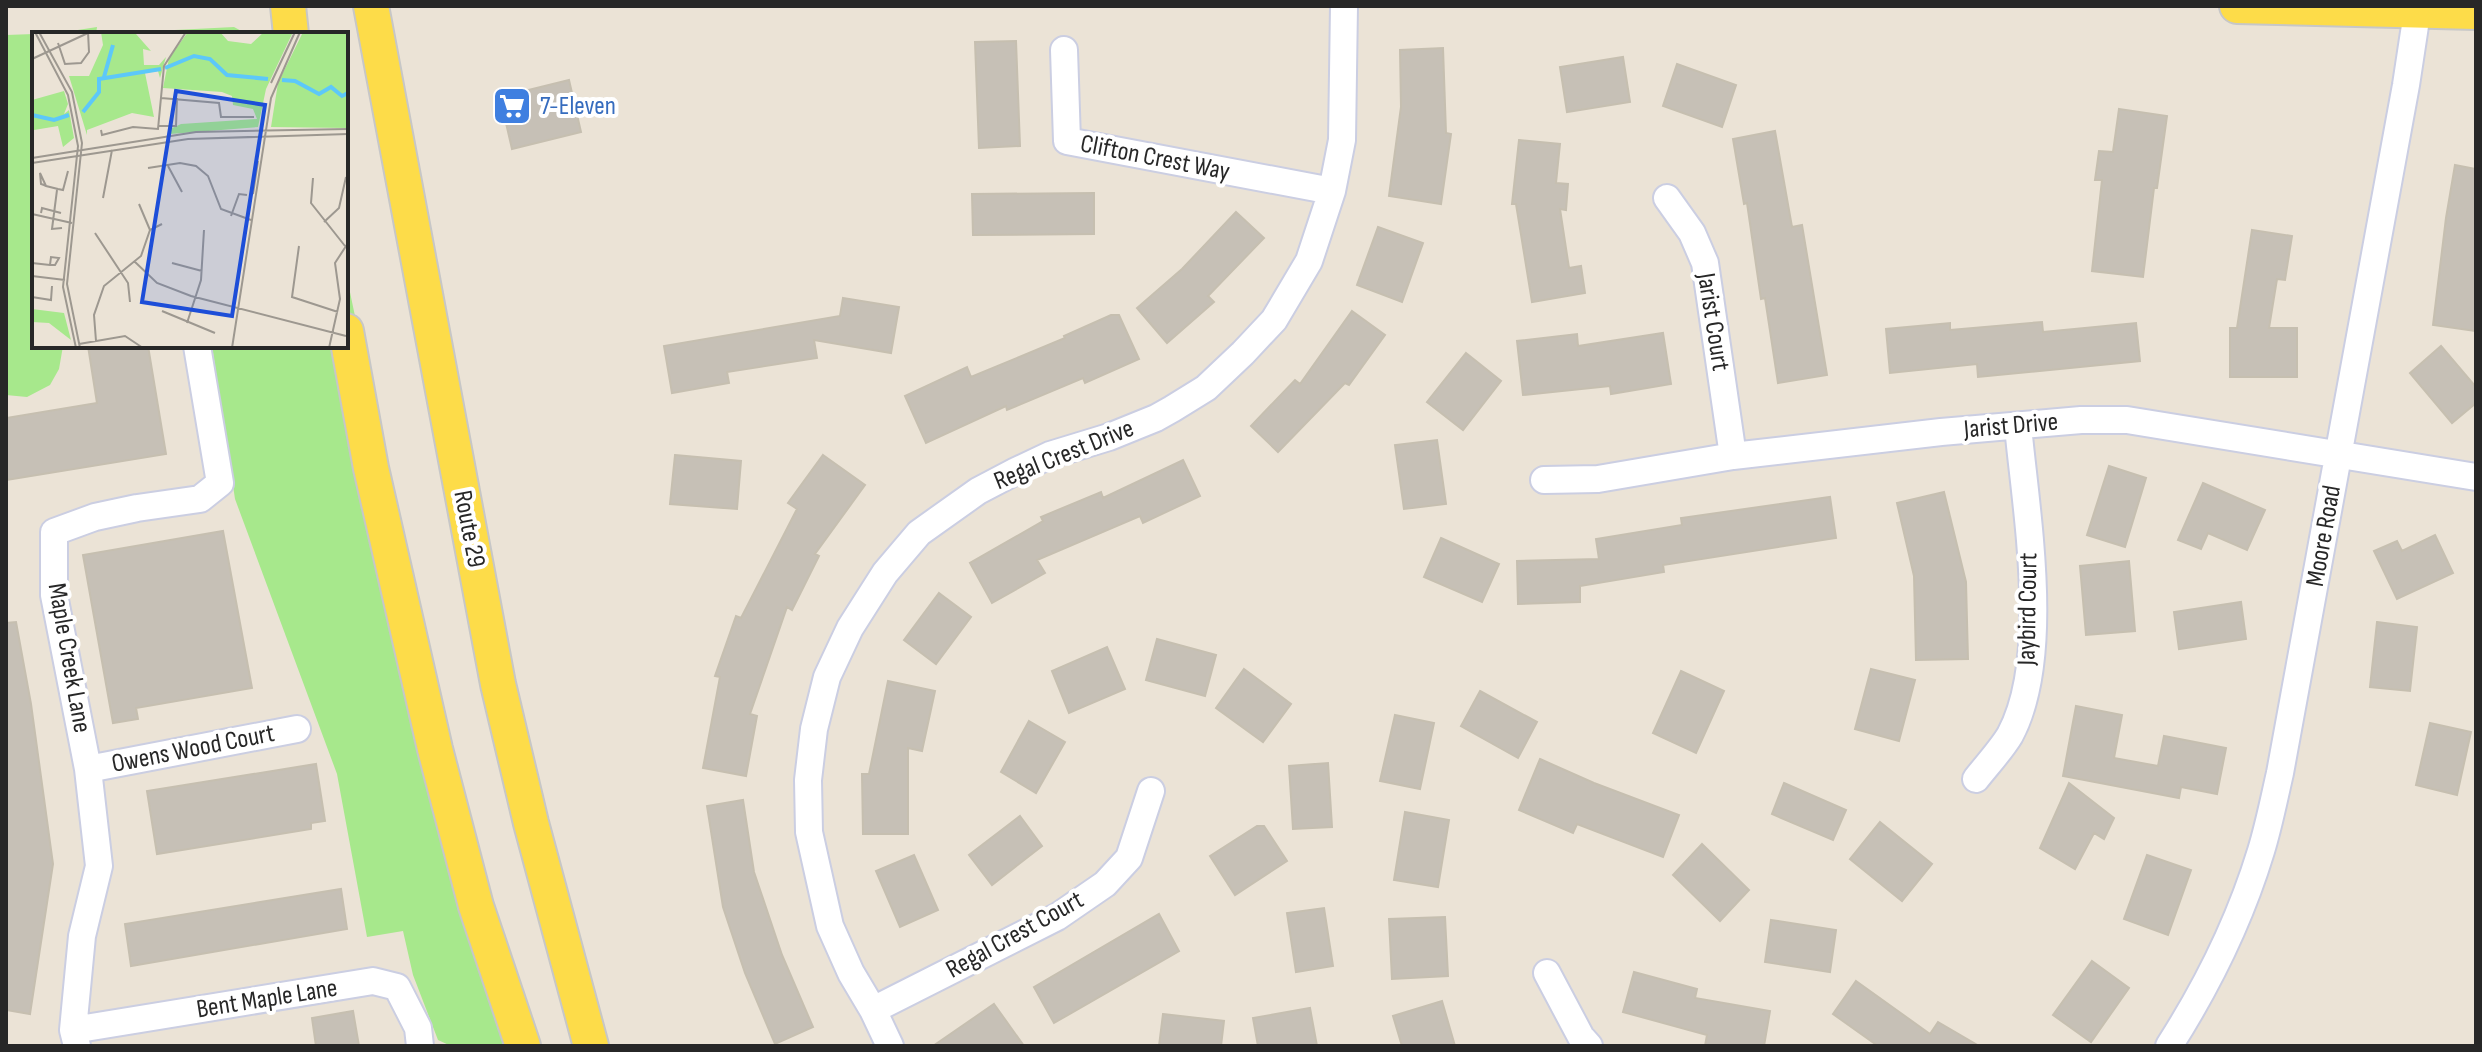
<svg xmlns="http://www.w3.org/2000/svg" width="2482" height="1052" viewBox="0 0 2482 1052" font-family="'Sofia Sans Condensed',sans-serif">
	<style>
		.green { fill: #a7e88c }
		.building { fill: #c6c0b6; stroke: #c6bfb0; stroke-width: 2 }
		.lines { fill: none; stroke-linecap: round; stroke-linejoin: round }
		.minor-casing { stroke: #cbcee2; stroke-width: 30 }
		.major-casing { stroke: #c7c7c7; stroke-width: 38 }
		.minor { stroke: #fff; stroke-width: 26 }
		.major { stroke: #fddc49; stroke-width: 34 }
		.labels { text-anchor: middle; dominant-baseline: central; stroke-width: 8; stroke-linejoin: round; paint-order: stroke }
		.shop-label { font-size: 26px; fill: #366cbe; stroke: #fff; text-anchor: start }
		.street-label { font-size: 26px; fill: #272727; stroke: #fff }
		.inset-river { fill: none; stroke: #5dc8f9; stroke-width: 4 }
		.inset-road { fill: none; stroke: #9d9890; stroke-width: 2 }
		.view { fill: #1d4ed8; fill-opacity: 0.15; stroke: #1d4ed8; stroke-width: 4 }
		.inset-edge { fill: none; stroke: #272727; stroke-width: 4 }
	</style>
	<rect width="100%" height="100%" fill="#ebe3d6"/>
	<path class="green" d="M97,27L96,34L234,27L247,34H52Z
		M34,34V346H63L59,369L50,385L27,397L6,395V35Z
		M346,273L502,1021L503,1043L500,1046H451L438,1040L413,975L403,931L367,937L337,774L235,499L212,346H346Z"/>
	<path class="building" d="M1016,41L1020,146L979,148L975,42Z
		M1443,48L1446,133L1451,134L1441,204L1389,196L1401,107L1400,50Z
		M1623,57L1630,102L1567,112L1560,67Z
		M1677,64L1736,85L1722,127L1663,106Z
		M569,80L581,132L512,149L500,97Z
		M2119,109L2167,116L2157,188H2154L2143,277L2092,271L2102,180H2095L2099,151L2113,152Z
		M1775,131L1792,227L1802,225L1827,375L1778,383L1765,298L1761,299L1747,203L1744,204L1733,139Z
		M1519,140L1560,144L1556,183L1568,184L1566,210L1560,209L1569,268L1581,266L1585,293L1532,302L1516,204H1512Z
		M2455,165L2476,169V331L2433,325L2446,218Z
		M1094,193V234L973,235L972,194Z
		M1236,212L1264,238L1208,296L1214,302L1167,343L1137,308L1182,269Z
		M1378,227L1423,243L1402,302L1357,285Z
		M2252,230L2292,236L2285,280L2277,279L2269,328H2297V377H2230V328H2237Z
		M843,298L899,307L891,353L814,340L817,358L727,372L729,383L672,393L664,346L840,316Z
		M1352,311L1385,335L1349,385L1345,383L1278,452L1251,426L1295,380L1300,384Z
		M1111,315H1119L1139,359L1085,383L1083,378L1007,410L1006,406L926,443L905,396L967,367L971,377L1065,338L1064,336Z
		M2042,322L2043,332L2136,323L2140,361L1978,377L1977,364L1890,373L1886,329L1950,323V330Z
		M1663,333L1671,384L1611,394L1610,386L1523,395L1517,341L1577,334L1578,346Z
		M88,346H148L166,454L6,480V418L97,403Z
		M2441,346L2476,387V403L2452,423L2410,373Z
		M1466,353L1501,381L1463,430L1427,402Z
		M1437,440L1446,504L1404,509L1395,445Z
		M675,455L741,461L737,509L670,504Z
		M823,455L865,485L815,554L819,556L792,610L787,607L750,714L757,716L746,776L703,768L720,677L715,676L736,616L741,618L797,509L788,503Z
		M1183,460L1200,496L1143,523L1140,516L1037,560L1045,573L992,603L970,563L1043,521L1041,517L1101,492L1103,498Z
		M2109,466L2146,478L2125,547L2087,535Z
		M2203,483L2265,510L2247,550L2208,533L2201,549L2178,540Z
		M1944,492L1966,582L1968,659L1916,660L1914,576L1897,503Z
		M1830,497L1836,538L1663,565L1664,572L1580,586V602L1518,604L1517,561L1599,559L1596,539L1682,525L1681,518Z
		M223,531L252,688L136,708L138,719L113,723L83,555Z
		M2435,535L2453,573L2397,599L2374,551L2397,541L2402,551Z
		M1441,538L1499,564L1482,602L1424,577Z
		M2129,561L2135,631L2086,635L2080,566Z
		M939,593L971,617L936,664L904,640Z
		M2241,602L2246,639L2179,649L2174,612Z
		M16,622L31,704L53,864L30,1014L6,1010V623Z
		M2377,622L2417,627L2410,691L2370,687Z
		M1157,639L1216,655L1205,696L1146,680Z
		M1107,647L1125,689L1069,713L1052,671Z
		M1244,669L1291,704L1263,742L1216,708Z
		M1871,669L1915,680L1899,741L1855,729Z
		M1681,671L1724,691L1696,753L1653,733Z
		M888,681L935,691L922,751L908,748V834H863L862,774H869Z
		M1480,691L1537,722L1518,758L1461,726Z
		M2076,706L2122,715L2114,758L2158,766L2164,736L2226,748L2217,794L2181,787L2179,798L2063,776Z
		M1395,715L1434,723L1420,789L1380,781Z
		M1029,721L1065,742L1036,793L1001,772Z
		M2430,723L2471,732L2457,795L2416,785Z
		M1540,759L1594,783L1679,815L1663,857L1577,824L1573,833L1519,810Z
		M1328,763L1332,827L1293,829L1289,766Z
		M316,764L325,821L311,823V829L157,854L147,791Z
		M1784,783L1846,810L1833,840L1772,814Z
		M2069,783L2114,818L2104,839L2094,833L2075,869L2040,848Z
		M743,800L754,872L782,955L813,1027L775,1044L745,973L723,907L707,806Z
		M1405,812L1449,820L1438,887L1394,880Z
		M1020,816L1042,846L992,885L969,855Z
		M1880,822L1932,864L1902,901L1850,859Z
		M1257,826H1264L1287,861L1235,895L1210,856Z
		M1702,844L1749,890L1720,921L1673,875Z
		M914,855L938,910L900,927L876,871Z
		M2147,855L2191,870L2168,935L2124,919Z
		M341,889L347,929L131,966L125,924Z
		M1324,908L1333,966L1296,972L1287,913Z
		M1159,914L1179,951L1054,1023L1034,987Z
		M1445,917L1448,976L1392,979L1389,919Z
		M1771,920L1836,930L1830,972L1765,962Z
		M2092,961L2129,988L2091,1042L2053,1015Z
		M1634,972L1697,989L1695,998L1770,1011L1764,1046H1705L1707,1035L1623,1012Z
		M1856,981L1930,1034L1938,1022L1979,1046H1878L1833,1014Z
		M1442,1001L1455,1046H1402L1393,1016Z
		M994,1004L1024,1046H933Z
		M1310,1008L1317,1046H1258L1253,1018Z
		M353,1011L359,1046H316L312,1018Z
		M1163,1014L1224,1021L1221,1046H1159Z"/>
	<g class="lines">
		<g class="minor-casing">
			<path id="minor" d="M1064,50L1067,141L1332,191
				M1667,198L1692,233L1705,263L1733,456
				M1544,480L1598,479L1733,456L1941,432L2081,420H2127L2476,477
				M88,769L297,729
				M1976,779C1987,765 2001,750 2010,735C2052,657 2026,512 2018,426
				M1547,973L1581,1037L1589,1046
				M873,1010L1057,917L1105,884L1129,858L1151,791
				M73,1030L373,981L397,987L418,1028L420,1046
				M77,1046L73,1030L82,936L99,866L88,769L54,595V532L95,517L137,508L200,499L220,483L197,346
				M890,1046L873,1010L851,973L830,926L809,832L808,780L814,729L827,677L850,628L885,573L919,533L978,491L1016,471L1050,455L1109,437L1156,418L1172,409L1206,388L1243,353L1274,320L1309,261L1332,191L1342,140L1344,6
				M2169,1046C2208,985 2240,920 2261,851C2269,825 2274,799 2280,773L2406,85L2418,6"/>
		</g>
		<g class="major-casing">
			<path id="major" d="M288,6L291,34
				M371,6L498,684L531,823L591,1046
				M2237,6L2476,12
				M346,331L371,468L435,749L476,906L523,1046"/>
		</g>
		<use href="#minor" class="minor"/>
		<use href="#major" class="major"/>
	</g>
	<defs>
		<g id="supermarket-square" transform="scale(2)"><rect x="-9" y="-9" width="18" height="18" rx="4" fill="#3f7fe0" stroke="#fff"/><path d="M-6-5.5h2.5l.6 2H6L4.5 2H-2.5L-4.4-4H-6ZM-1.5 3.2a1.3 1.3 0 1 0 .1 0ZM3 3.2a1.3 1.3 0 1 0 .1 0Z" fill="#fff"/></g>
	</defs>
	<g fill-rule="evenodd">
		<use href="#supermarket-square" x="512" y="106"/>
	</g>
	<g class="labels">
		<g class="shop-label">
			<text x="540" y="106">7-Eleven</text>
		</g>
		<g class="street-label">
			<text transform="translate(1155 158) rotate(11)">Clifton Crest Way</text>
			<text transform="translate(1713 322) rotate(81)">Jarist Court</text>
			<text transform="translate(2011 426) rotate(-5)">Jarist Drive</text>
			<text transform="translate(1064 455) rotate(-22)">Regal Crest Drive</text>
			<text transform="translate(469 529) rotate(79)">Route 29</text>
			<text transform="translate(2324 536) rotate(-80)">Moore Road</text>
			<text transform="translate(2028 609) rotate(-89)">Jaybird Court</text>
			<text transform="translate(69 658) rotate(80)">Maple Creek Lane</text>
			<text transform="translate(193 749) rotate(-11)">Owens Wood Court</text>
			<text transform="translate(1015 935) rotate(-29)">Regal Crest Court</text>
			<text transform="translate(267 999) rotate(-9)">Bent Maple Lane</text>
		</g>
	</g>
	<g transform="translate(32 32)">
		<rect width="316" height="316" fill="#ebe3d6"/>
		<path d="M69,0L104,2L119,19L111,17L112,33H127L134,25L128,46L126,39L113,41L122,85L100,81L55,98V103L37,44H57L71,13ZM156,0H188L196,9L219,12L232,0H261L234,57L226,95L138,102L136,98L149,92L225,87L221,77L201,73L200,64L190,60L131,56L137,26ZM271,0H316V96L239,95L246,51ZM32,59L36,72L32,82L37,78L42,106L31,115L26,94L2,98L0,68ZM0,277L32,281L39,308L17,291L0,290Z" fill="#a7e88c"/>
		<path class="inset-river" d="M133,36L162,24L178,27L195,43L236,47M72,45L81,13M250,48L263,49L287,62L299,55L310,64L316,61M51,80L67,60V47L129,37M0,83L22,88L37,83"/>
		<path class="inset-road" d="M3,0L36,63L46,114L31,255L44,316M7,0L40,60L50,111L35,252L48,316M26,11L33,32L49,31L57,20L56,0M0,27L56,1M239,51L263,0M129,66L187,71L189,85H222M127,94H144L145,66M69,98L70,103L101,95L126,97L132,34L154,0M0,126L164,100L316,97M0,131L156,107L316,102M136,134L150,160M116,136L148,131L164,134L176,144L189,177L219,188M281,146L279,171L313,214M14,154L8,141L9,152L12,153L14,154L26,157L31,158L36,139M25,158L20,197L30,196M221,162L226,129M71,166L80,118M107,172L118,198M9,181L10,176L29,181M0,182L40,191M199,184L207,162L215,163M292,190L307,176L314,145M63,201L96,251L98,270M267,214L260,265L306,280M102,229L125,251L159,264L314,304M0,231L18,233H23L27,226L19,225L18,233M140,231L170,239M0,244L33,248M0,265L19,268L20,254M130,279L183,301M155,291L169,248L172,198M64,309L62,283L72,254L109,224L118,198L130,192M47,312L93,304L111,316M113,316H140M200,316L239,66L268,0M297,316L308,267L303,231L316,211"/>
		<path class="view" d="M144,59L233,73L200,284L110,270Z"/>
		<rect width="316" height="316" class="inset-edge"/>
	</g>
	<rect width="2482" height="1052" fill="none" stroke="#272727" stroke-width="16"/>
</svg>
